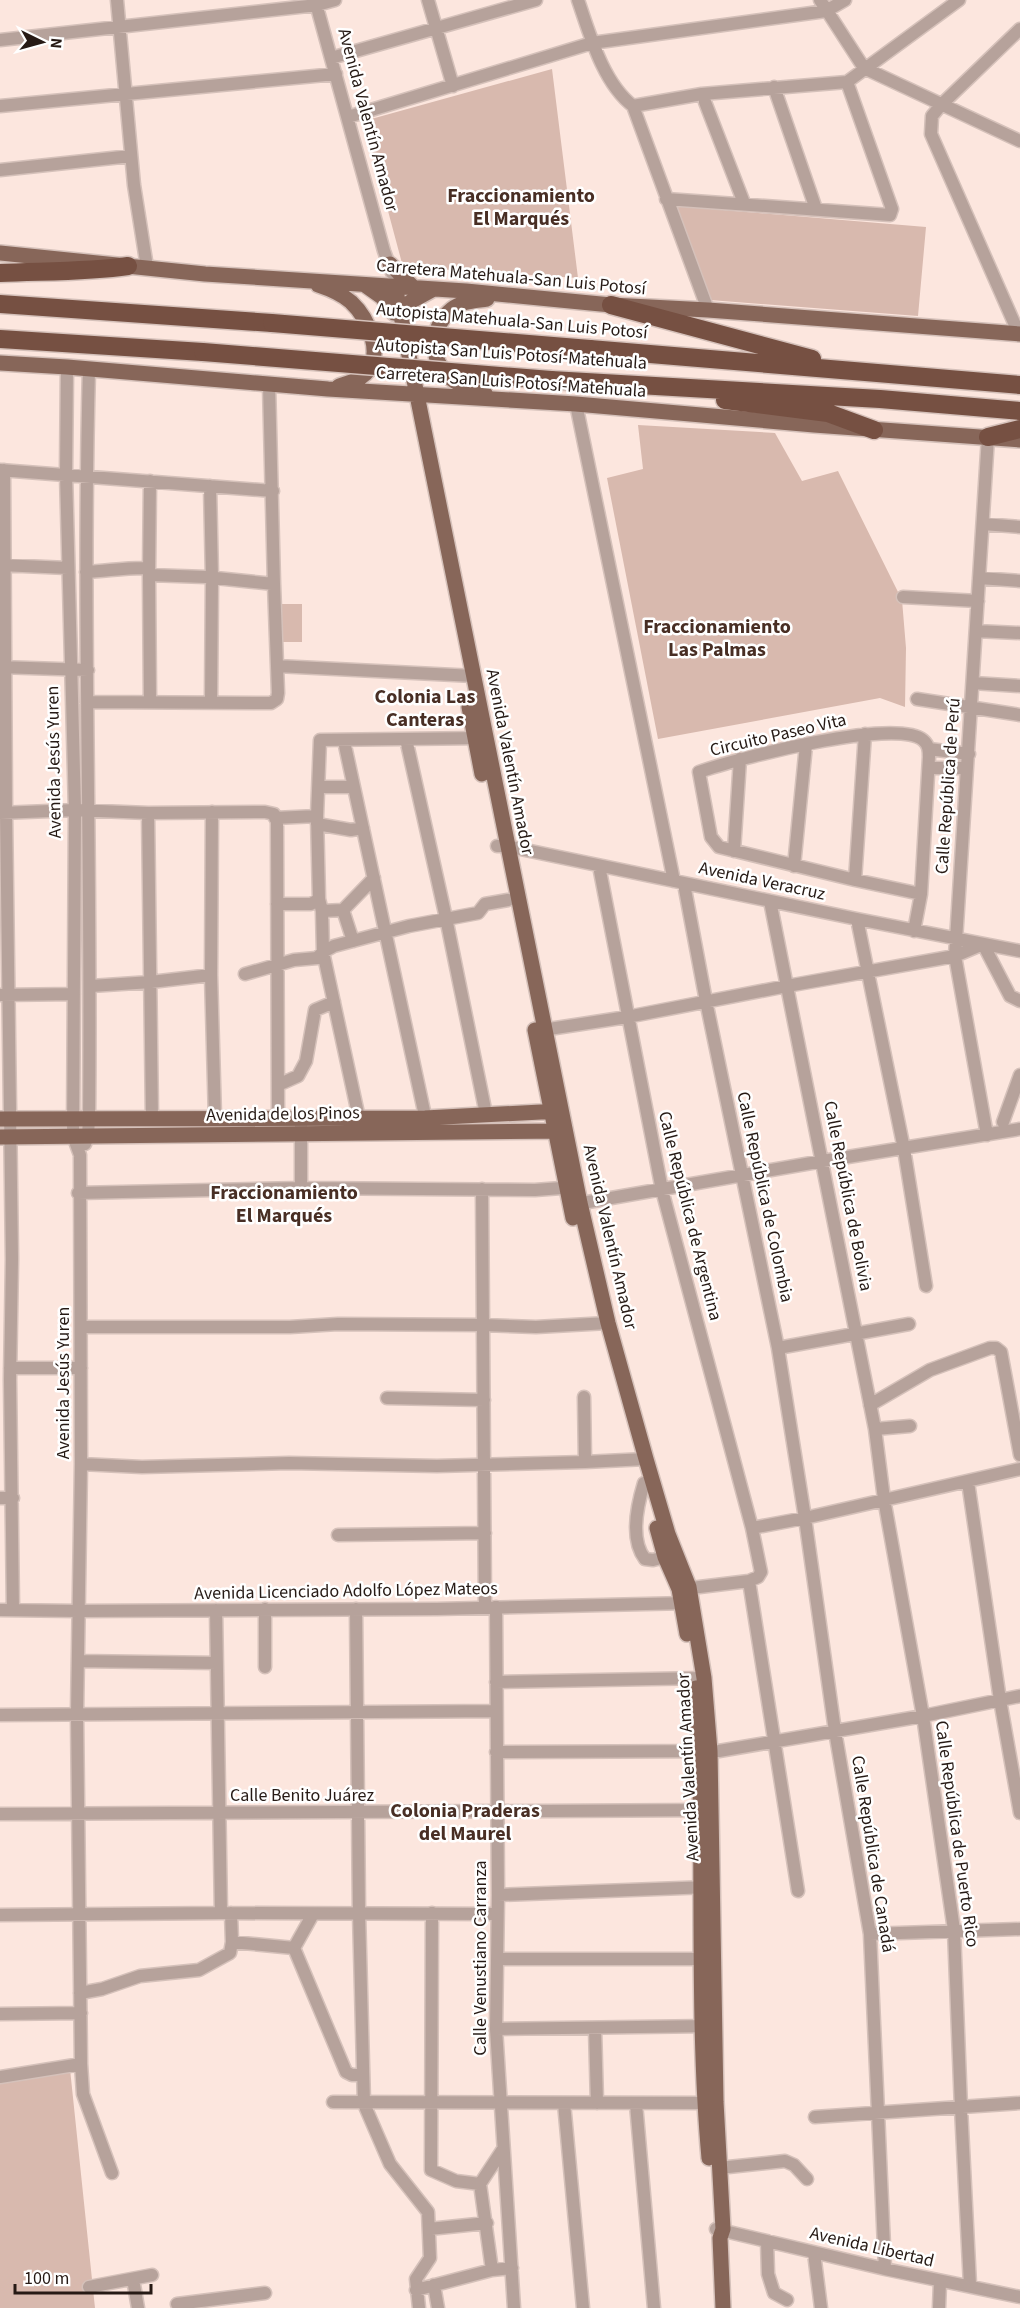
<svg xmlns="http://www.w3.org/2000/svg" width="1020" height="2308" viewBox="0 0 1020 2308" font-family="'Source Sans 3',sans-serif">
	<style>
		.green { fill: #d8b9ae }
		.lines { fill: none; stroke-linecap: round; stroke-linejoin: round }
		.minor-casing { stroke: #d5c1ba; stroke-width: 15 }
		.major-casing { stroke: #d5c1ba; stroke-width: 18 }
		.highway-casing { stroke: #d5c1ba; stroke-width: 21 }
		.minor { stroke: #b6a29b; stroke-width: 12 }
		.major { stroke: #876659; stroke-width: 15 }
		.highway { stroke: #765042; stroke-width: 18 }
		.highway-bridge-casing { stroke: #d5c1ba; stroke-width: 21; stroke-linecap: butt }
		.highway-bridge { stroke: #765042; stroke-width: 18 }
		.labels { text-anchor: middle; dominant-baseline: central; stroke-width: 5; stroke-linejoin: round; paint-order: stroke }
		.street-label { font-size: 18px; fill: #261a15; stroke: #fff }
		.neighbourhood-label { font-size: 20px; font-weight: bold; fill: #482e24; stroke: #fff }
	</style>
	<rect width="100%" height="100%" fill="#fce6de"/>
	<path class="green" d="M552,69L578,278L403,267L364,121Z
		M675,206L926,227L918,316L710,300Z
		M638,425L775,433L802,481L838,471L902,600L906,648L905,707L880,698L658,739L607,478L643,469Z
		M281,604H302V642H281Z
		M70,2069L95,2308H0V2081Z"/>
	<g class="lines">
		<g class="minor-casing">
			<path id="minor" d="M117,0L134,185L147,267
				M315,0L384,251L392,273
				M428,0L453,86
				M578,0C590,35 603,83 633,106L708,310
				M820,0L864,68L1020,141
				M0,40L317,5L335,0
				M331,58L536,0
				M774,87L816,209
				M705,102L744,203
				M0,106L336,74
				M633,106L702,94L847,82L959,0
				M348,117L592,43L826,11L845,0
				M0,170L131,156
				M666,199L890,215L892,209L847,82
				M1019,334L931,134L932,116L941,105L1020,29
				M67,367L66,474L75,810L73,1136L80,1155L81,1464L77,1714L81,2064L83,2094L112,2173
				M576,404L674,881
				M0,470L273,491
				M4,470L6,813L12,1259L10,1380L13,1610
				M210,486L212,578L211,701
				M983,524L1020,527
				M0,565L68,568
				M86,572C108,571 127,567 149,568
				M149,575L206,577L274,584
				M979,578L1020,581
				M903,597L978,601
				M976,631L1020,633
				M277,666L474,676
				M0,667L88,670
				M973,683L1020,686
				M917,699L1020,715
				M88,702L271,703L277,699L278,693L274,584L269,385
				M150,702L149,575L150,481
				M406,739L446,918L486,1114
				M344,741L427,1125
				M929,749L969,754
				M929,768H967
				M318,787H354
				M212,812L211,975L215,1118
				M0,813L75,810L148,813L265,812L274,814L277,822L278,1118
				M148,813L152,1118
				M275,818L317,816
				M317,824L351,830L363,828
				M497,846H506L857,919L1020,951
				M734,851L740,759
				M599,866L662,1190L752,1528L761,1572L758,1577L749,1581L683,1589
				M794,866L806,745
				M855,880L865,734
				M684,884L706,1001L778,1348L805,1518L835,1731L870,1934L885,2269
				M770,901L875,1429L884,1499L923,1716L954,1930L961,2108L970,2285
				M277,904H311L319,899
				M343,910L353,941
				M322,911L343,910L374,878
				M857,919L904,1149L926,1286
				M914,931L921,894L929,757C929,751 929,745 923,740C895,717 735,759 699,772L711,837L719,847L855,880L921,894
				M245,974L294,960L317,958L323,952L334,946L409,926L478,913L485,904L508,900
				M91,986L151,982L211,975
				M1,995L74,994
				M536,1031L627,1017L787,986L955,956L983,944L1010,996L1020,1001
				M278,1085L298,1076L306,1061L315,1010L334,1002
				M359,1118L323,952L322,911L319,899L317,816L320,740L482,738
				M1003,1122L1020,1075
				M301,1125V1188
				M987,1135L955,956L988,437
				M85,1144L88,1136L89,1118C92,869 82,619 89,369
				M482,1189L485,1607
				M78,1193L301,1188L535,1190L575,1187
				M571,1205L823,1161L1020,1129
				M81,1327H290L338,1324L483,1325L536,1327L608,1323
				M778,1348L909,1324
				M10,1368H81
				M584,1397L585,1462
				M387,1398L484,1400
				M870,1405L930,1370L990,1348H996L1001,1352L1020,1455
				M875,1429L910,1426
				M81,1464L142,1467L289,1463L437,1466L585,1462L646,1459
				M968,1482L1000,1700L1020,1813
				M644,1483C637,1506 630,1540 645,1559L653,1560L665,1557
				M0,1498H13
				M752,1528L805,1518L1020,1469
				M338,1535L485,1533
				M749,1581L798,1891
				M496,1607L498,1895L496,2029L514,2308
				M265,1609V1667
				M356,1609L359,1913L364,2104L390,2164L428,2212L430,2258L416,2279L419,2308
				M0,1610L79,1611L437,1609L688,1603
				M216,1610L221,1913
				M78,1661L217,1663
				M496,1682L704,1678
				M0,1715L496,1711
				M496,1752L719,1751L923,1716L1020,1696
				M0,1814L707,1810
				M498,1895L709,1887
				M432,1913L431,2170L456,2181L480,2184
				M0,1915L221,1913L497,1914
				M870,1934L1020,1929
				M232,1942L294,1948
				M294,1948L346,2072L352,2075H363
				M294,1948L313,1914
				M497,1959H709
				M80,1993L102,1989L140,1976L199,1970L230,1953L232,1942L231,1913
				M0,2014L81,2013
				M595,2028L597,2103
				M496,2029L711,2026
				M0,2077L81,2064
				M333,2102L712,2103
				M564,2103L583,2308
				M636,2104L654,2308
				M815,2117L1020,2103
				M719,2168L785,2161L794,2165L807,2179
				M429,2229L487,2223
				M716,2229L885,2269L1020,2297
				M767,2241L768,2274L774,2293L787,2300
				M814,2253L821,2308
				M492,2270L480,2184L503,2149
				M133,2279L138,2308
				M434,2285L438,2308
				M89,2287L152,2275
				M416,2290L492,2270L512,2268
				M177,2304L265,2293
				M939,2308L940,2282"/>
		</g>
		<g class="major-casing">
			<path id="major" d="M0,253L205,274L466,291L611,305L708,310L1020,334
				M390,264L413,287
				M318,285C330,289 342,294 351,302C368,318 385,355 365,374C358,381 348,383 339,386
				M365,285L382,297L394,313L401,312L410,302L432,290
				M395,286L580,1203L608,1323L646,1459L668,1534L689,1587L704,1678L710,1751L716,2102L723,2229L720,2238L723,2308
				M0,363L67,367L328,389L576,404L814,425L1020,440
				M486,395C474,390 457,385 448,376C429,358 431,326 452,309C462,301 475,301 487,299
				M469,707L482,774
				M535,1030L573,1218
				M0,1119L425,1118L560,1111
				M0,1137L564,1131
				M657,1528L665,1557L679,1589L687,1634
				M696,1688C706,1844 695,2002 709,2158"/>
		</g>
		<g class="highway-casing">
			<path id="highway" d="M0,273C42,271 88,272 128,266
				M0,304L272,323
				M611,305L812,359
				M0,339L203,352
				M590,349L1020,385
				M551,380L880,399L1020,411
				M725,400L828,413L874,430
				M988,437L1020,429"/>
		</g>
		<use href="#minor" class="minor"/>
		<use href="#major" class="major"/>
		<use href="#highway" class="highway"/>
		<g class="highway-bridge-casing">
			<path id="highway-bridge" d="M272,323L590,349
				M203,352L551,380"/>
		</g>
		<use href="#highway-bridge" class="highway-bridge"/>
	</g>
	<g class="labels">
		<g class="street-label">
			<text transform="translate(368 120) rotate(75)">Avenida Valentín Amador</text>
			<text transform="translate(511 277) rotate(5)">Carretera Matehuala-San Luis Potosí</text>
			<text transform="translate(512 321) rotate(5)">Autopista Matehuala-San Luis Potosí</text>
			<text transform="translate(511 354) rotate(4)">Autopista San Luis Potosí-Matehuala</text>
			<text transform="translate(511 382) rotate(4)">Carretera San Luis Potosí-Matehuala</text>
			<text transform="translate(778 735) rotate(-13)">Circuito Paseo Vita</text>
			<text transform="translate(54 762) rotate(-91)">Avenida Jesús Yuren</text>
			<text transform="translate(510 762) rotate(79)">Avenida Valentín Amador</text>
			<text transform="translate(948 786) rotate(-86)">Calle República de Perú</text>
			<text transform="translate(762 881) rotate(12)">Avenida Veracruz</text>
			<text transform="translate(283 1114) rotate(-1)">Avenida de los Pinos</text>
			<text transform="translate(848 1196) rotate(79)">Calle República de Bolivia</text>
			<text transform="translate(765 1197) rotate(78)">Calle República de Colombia</text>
			<text transform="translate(690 1216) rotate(76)">Calle República de Argentina</text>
			<text transform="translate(610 1237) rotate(77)">Avenida Valentín Amador</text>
			<text transform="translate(63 1383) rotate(-90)">Avenida Jesús Yuren</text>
			<text transform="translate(346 1591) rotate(-1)">Avenida Licenciado Adolfo López Mateos</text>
			<text transform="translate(688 1767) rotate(-93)">Avenida Valentín Amador</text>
			<text x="302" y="1795">Calle Benito Juárez</text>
			<text transform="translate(957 1834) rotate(82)">Calle República de Puerto Rico</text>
			<text transform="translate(873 1854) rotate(81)">Calle República de Canadá</text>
			<text transform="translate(480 1958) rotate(-90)">Calle Venustiano Carranza</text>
			<text transform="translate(872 2247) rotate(13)">Avenida Libertad</text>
		</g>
		<g class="neighbourhood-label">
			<text x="521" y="196">Fraccionamiento<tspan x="521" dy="23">El Marqués</tspan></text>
			<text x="717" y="627">Fraccionamiento<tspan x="717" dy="23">Las Palmas</tspan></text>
			<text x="425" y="697">Colonia Las<tspan x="425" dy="23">Canteras</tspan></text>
			<text x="284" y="1193">Fraccionamiento<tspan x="284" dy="23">El Marqués</tspan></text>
			<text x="465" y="1811">Colonia Praderas<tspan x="465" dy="23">del Maurel</tspan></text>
		</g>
	</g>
	<g transform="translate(42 42) rotate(95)" stroke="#ffffff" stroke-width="4.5" paint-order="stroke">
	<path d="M0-4.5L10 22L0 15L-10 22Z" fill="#261a15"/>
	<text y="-9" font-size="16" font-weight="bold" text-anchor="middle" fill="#261a15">N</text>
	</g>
	<path d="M15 2284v9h136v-9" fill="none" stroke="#261a15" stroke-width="3"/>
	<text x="24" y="2284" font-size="18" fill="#261a15" stroke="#ffffff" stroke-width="4.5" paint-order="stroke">100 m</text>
</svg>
